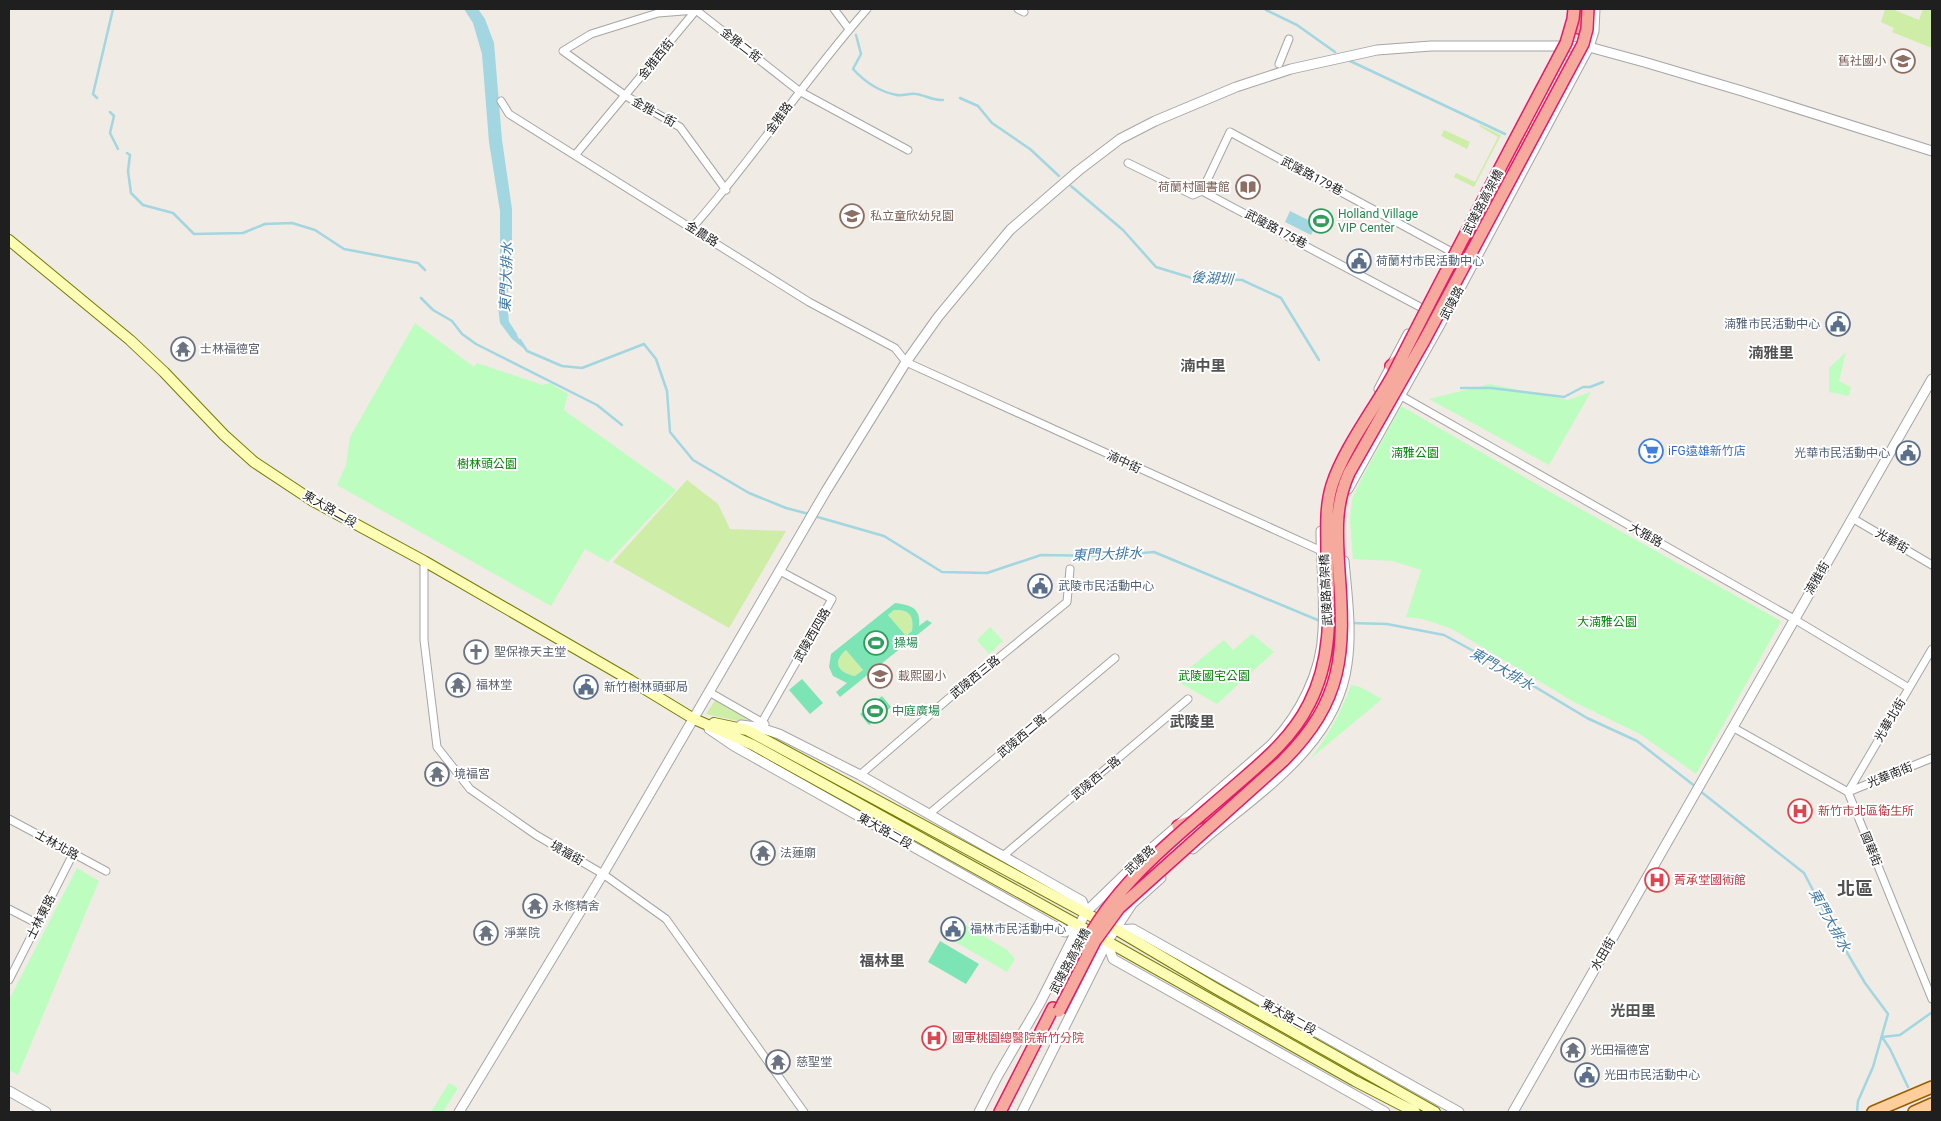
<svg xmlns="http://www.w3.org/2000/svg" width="1941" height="1121" viewBox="0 0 1941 1121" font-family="Roboto,'Noto Sans TC',sans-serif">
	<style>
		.grass { fill: #ceeda7 }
		.park { fill: #befdc0 }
		.pitch { fill: #7de4b6; fill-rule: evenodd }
		.water { fill: #a2d6e1 }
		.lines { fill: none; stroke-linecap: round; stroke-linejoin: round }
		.stream { stroke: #a2d6e1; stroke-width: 2.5 }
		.minor-casing { stroke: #a6a6a6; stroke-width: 9 }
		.tertiary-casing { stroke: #a6a6a6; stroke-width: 11 }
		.secondary-casing { stroke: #757b00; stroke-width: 12 }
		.primary-casing { stroke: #995e00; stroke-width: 14 }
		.trunk-casing { stroke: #e6196b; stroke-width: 14 }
		.minor { stroke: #fff; stroke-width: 7 }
		.tertiary { stroke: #fff; stroke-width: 9 }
		.secondary { stroke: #fdfdb5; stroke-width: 10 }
		.primary { stroke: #ffce9a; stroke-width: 11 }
		.trunk { stroke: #f6aa9d; stroke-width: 11 }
		.trunk-bridge-casing { stroke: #e6196b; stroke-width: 14; stroke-linecap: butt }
		.trunk-bridge { stroke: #f6aa9d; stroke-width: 11 }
		.labels { text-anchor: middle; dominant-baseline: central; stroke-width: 4; stroke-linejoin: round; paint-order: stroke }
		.street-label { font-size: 12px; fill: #1f1f1f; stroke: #fff }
		.education-label { font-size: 12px; fill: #785e54; stroke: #fff; text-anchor: end }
		.leisure-label { font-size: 12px; fill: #27864d; stroke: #fff; text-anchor: start }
		.service-label { font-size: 12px; fill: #4e5e75; stroke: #fff; text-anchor: start }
		.worship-label { font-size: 12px; fill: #5b616d; stroke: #fff; text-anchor: start }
		.shop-label { font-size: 12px; fill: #366cbe; stroke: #fff; text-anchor: start }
		.park-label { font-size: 12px; fill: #048508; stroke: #fff }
		.health-label { font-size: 12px; fill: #be3a42; stroke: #fff; text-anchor: start }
		.water-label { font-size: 14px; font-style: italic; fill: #3f78a5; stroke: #fff }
		.quarter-label { font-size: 15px; font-weight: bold; fill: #525252; stroke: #fff }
		.district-label { font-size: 18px; font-weight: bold; fill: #525252; stroke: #fff }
	</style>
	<rect width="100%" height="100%" fill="#f0ebe4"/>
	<path class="grass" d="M1885,9H1892L1919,20L1923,9H1932V48L1892,32L1894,28L1881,22Z
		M1480,125L1501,135L1474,187L1454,177L1456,173L1475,182L1498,137L1479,126Z
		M1444,130L1470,142L1467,149L1441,136Z
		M687,480L718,504L730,529L786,531L729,628L613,562Z
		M894,610C910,609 914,616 912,631L906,636L888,615Z
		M846,650L863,670L855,676C839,673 831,663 846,650Z
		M716,699L761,726L706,714Z"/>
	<path class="park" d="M415,323L474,367L477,363L543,385L550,383L568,394L564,410L676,490L608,562L585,549L551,606L337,485L346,465L350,437Z
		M1846,352L1839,381L1851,387L1849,396L1829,392V368Z
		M1490,384L1568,400L1591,392L1549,465L1429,399Z
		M1401,406L1545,489L1781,621L1696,774L1640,734L1574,702L1452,629L1423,619L1406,617L1421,570L1393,561L1353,559L1350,520L1352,499L1362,478Z
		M990,627L1003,641L989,654L977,640Z
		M1252,634L1274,652L1217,704L1175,680L1224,640L1233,650Z
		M1351,685L1360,687L1382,699L1310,759C1328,736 1341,713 1351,685Z
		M77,868L99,881L18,1075L9,1070V1000Z
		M951,916L1007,950L1015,959L1007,972L940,933Z
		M449,1083L458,1088L443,1112H431Z"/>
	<path class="pitch" d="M895,603C911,605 921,608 919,626L927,620L932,623L840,697L836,692L847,683L833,676L829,667L831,654ZM894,610C910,609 914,616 912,631L906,636L888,615ZM846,650L863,670L855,676C839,673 831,663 846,650Z
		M802,679L823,703L810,714L789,690Z
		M882,696L891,707L869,725L860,714Z
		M940,941L979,964L966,984L928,962Z"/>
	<path class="water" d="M464,9H478L485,19L494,43L502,140L512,209V263L507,298L509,323L527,351L512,339L500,323L498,307L500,272V211L489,142L482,54L473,23Z
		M1290,211L1316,224L1311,235L1285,222Z"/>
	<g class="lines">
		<path class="stream" d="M1266,10L1297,25L1335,52
			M856,35L861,54L853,69C864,81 880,92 897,95C903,96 910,93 916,94C925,95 934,101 943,100
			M1348,60L1505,134
			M97,98L93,94L113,9
			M960,98L978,106L992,123L1030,149L1059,176
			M110,112L114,116L110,133L118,149
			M127,153L130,155L128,171L131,193L143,205L173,213L194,234L243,233L265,224L292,223L315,230L344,249L418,263L425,270
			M1071,186L1123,230L1156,267L1192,278L1242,280L1281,298L1319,360
			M421,298L433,310L452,321L462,334L476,344L597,405L622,425
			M507,321L516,335
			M520,340L527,351L562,366L582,368L644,344L656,359L667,391L670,432L693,460L749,493L786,508L809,514
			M1461,388H1491L1564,397L1583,387H1590L1603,382
			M814,516L884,536L942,572L987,573L1041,555L1106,556L1154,552L1320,621
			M1351,623L1387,624L1444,635L1492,661L1587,718L1637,741L1696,787
			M1700,791L1804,873L1836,934L1865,983L1888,1014L1873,1067L1858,1101L1857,1112
			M1908,1087L1890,1049L1882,1037L1900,1035L1931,1013"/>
		<g class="minor-casing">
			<path id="minor" d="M834,9L849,29
				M1018,9L1024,12
				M1279,64L1289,39
				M501,101L509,114L809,302L895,348L906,362L1326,553
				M576,154L697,9
				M1128,163L1193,195L1202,191L1422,308
				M726,190L680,127L626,96L563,51L591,34L658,13L696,10L799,91L908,150
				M1202,191L1230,132L1450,251
				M692,228C754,158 805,79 867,9
				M1396,393L1794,619L1909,688
				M1852,518L1932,565
				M424,561V640L437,747L470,789L536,835L603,874L666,919L804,1112
				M709,692L765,724
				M762,722L832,599L780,571
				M1734,728L1848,792L1932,999
				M860,775L948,699L1067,602L1070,569
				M1848,792L1932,649
				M1848,792L1932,758
				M929,814L1115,658
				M9,819L106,871
				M1003,856L1188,699
				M9,909L38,924
				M9,980L73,854"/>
		</g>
		<g class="tertiary-casing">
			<path id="tertiary" d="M1379,389L1408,334
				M1348,489L1451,305L1589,47L1594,31L1595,9
				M741,725L757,727L779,734L860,775L1082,901L1086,912
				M709,729L734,746L1065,932L1079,925
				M1193,849C1251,797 1336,749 1347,664C1352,630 1347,595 1344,561
				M1117,930L1133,929L1459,1112
				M1107,942L1113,959L1385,1112
				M9,1091L46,1112
				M459,1112L603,874L826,491L906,362L938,317L1010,230L1078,171L1120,139L1155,121L1236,87L1291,69L1377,50L1431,46H1565L1589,47L1644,62L1742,91L1932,151
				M979,1112L997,1077L1040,1003L1086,912L1152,848L1270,746C1299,716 1322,673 1323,630C1325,597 1321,564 1321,531
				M1022,1112L1107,942L1132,904L1161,878
				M1513,1112L1932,379"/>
		</g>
		<g class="secondary-casing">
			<path id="secondary" d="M9,240L130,340L164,372L224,435L254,462L313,501L424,561L630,680L694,719L753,745L1071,921L1355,1081L1415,1112
				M714,723L747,730L1117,930L1215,988L1435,1112"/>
		</g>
		<g class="primary-casing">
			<path id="primary" d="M1873,1112L1932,1087
				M1914,1112L1932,1104"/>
		</g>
		<g class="trunk-casing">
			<path id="trunk" d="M1579,28L1583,9
				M1391,366L1409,351L1418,339L1502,180
				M1334,576L1336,635
				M1178,826L1216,811L1281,754L1298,735
				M1000,1112L1053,1008"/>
		</g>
		<use href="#minor" class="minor"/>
		<use href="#tertiary" class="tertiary"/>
		<use href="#secondary" class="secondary"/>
		<use href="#primary" class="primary"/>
		<use href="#trunk" class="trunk"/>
		<g class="trunk-bridge-casing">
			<path id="trunk-bridge" d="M1083,948C1116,882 1176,837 1230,790C1260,764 1291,740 1309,704C1334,656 1329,605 1327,553C1327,530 1325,507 1332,485C1344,448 1375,408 1394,373C1450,262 1508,153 1566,43L1573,19L1574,9
				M1059,1011L1095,941L1119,908L1283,761C1344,700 1345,653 1339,571C1337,536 1334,506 1349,473L1425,339L1583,44L1587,29L1588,9"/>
		</g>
		<use href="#trunk-bridge" class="trunk-bridge"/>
	</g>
	<defs>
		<g id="school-ring" transform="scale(1.25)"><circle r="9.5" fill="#fff" stroke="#8d6e63" stroke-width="1.5"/><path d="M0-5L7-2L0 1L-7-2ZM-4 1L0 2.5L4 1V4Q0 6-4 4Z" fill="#8d6e63"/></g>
		<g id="library-ring" transform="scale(1.25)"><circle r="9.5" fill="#fff" stroke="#8d6e63" stroke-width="1.5"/><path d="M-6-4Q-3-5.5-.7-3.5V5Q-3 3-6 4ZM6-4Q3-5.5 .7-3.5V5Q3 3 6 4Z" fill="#8d6e63"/></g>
		<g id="stadium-ring" transform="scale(1.25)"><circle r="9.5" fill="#fff" stroke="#2e9e5b" stroke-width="1.5"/><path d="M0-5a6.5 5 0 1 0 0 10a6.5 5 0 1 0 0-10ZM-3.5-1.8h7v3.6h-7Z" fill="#2e9e5b"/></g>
		<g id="civic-ring" transform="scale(1.25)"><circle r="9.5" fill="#fff" stroke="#5c6f8a" stroke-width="1.5"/><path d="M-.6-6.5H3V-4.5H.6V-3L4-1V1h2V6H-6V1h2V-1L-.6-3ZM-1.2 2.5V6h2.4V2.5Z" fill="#5c6f8a"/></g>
		<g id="temple-ring" transform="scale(1.25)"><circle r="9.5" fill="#fff" stroke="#6b7280" stroke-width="1.5"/><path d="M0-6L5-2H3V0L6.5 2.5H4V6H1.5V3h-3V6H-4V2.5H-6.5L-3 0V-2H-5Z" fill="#6b7280"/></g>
		<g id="supermarket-ring" transform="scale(1.25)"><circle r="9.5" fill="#fff" stroke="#3f7fe0" stroke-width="1.5"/><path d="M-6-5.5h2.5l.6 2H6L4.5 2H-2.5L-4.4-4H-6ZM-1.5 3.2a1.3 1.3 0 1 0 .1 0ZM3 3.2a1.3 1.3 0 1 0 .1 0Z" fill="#3f7fe0"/></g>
		<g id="church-ring" transform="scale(1.25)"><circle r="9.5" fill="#fff" stroke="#6b7280" stroke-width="1.5"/><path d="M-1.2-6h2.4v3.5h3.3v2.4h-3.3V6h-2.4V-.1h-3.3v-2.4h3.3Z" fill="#6b7280"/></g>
		<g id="hospital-ring" transform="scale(1.25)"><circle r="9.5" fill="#fff" stroke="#e0444e" stroke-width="1.5"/><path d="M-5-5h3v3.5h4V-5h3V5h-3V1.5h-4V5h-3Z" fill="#e0444e"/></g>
	</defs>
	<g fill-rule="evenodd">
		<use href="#school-ring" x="1903" y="61"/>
		<use href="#library-ring" x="1248" y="187"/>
		<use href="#school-ring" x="852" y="216"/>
		<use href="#stadium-ring" x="1321" y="221"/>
		<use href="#civic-ring" x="1359" y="261"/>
		<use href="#civic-ring" x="1838" y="324"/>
		<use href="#temple-ring" x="183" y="349"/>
		<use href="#supermarket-ring" x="1651" y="451"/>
		<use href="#civic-ring" x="1908" y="453"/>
		<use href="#civic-ring" x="1040" y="586"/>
		<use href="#stadium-ring" x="876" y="643"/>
		<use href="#church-ring" x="476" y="652"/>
		<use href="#school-ring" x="880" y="676"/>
		<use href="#temple-ring" x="458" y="685"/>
		<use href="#civic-ring" x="586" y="687"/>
		<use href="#stadium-ring" x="875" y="711"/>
		<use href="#temple-ring" x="437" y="774"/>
		<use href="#hospital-ring" x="1800" y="811"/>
		<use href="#temple-ring" x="763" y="853"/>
		<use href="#hospital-ring" x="1657" y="880"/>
		<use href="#temple-ring" x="535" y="906"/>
		<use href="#civic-ring" x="953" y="929"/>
		<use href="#temple-ring" x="486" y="933"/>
		<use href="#hospital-ring" x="934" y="1038"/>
		<use href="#temple-ring" x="1573" y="1050"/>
		<use href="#temple-ring" x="778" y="1062"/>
		<use href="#civic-ring" x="1587" y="1075"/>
	</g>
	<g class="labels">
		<g class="street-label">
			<text transform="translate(741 45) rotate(38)">金雅二街</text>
			<text transform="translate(656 59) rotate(-51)">金雅西街</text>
			<text transform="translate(654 112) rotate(29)">金雅一街</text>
			<text transform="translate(779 118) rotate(-54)">金雅路</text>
			<text transform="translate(1312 176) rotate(28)">武陵路179巷</text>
			<text transform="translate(1483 202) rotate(-62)">武陵路高架橋</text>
			<text transform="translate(1276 229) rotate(28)">武陵路175巷</text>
			<text transform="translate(702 234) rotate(32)">金農路</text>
			<text transform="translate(1452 303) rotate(-62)">武陵路</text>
			<text transform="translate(1124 462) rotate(25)">湳中街</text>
			<text transform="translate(330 509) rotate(30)">東大路二段</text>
			<text transform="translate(1646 535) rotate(29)">大雅路</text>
			<text transform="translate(1892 541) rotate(30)">光華街</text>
			<text transform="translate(1817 578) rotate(-60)">湳雅街</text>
			<text transform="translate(1326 590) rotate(-93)">武陵路高架橋</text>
			<text transform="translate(812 635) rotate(-60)">武陵西四路</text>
			<text transform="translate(975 677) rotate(-39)">武陵西三路</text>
			<text transform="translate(1890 720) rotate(-59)">光華北街</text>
			<text transform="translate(1022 736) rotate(-40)">武陵西二路</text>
			<text transform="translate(1890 775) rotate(-22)">光華南街</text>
			<text transform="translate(1096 778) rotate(-40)">武陵西一路</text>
			<text transform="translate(885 831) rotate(29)">東大路二段</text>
			<text transform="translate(57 845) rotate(29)">士林北路</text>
			<text transform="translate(1871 849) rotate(68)">國華街</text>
			<text transform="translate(567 853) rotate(30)">境福街</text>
			<text transform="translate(1140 860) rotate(-43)">武陵路</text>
			<text transform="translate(41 917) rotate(-63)">士林東路</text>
			<text transform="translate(1603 954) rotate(-60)">水田街</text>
			<text transform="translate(1070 961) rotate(-62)">武陵路高架橋</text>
			<text transform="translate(1289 1017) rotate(29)">東大路二段</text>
		</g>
		<g class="education-label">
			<text x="1886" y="61">舊社國小</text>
			<text x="1230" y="187">荷蘭村圖書館</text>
			<text x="870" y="216" text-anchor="start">私立童欣幼兒園</text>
			<text x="898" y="676" text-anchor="start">載熙國小</text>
		</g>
		<g class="leisure-label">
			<text x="1338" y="214">Holland Village<tspan x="1338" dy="14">VIP Center</tspan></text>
			<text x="894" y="643">操場</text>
			<text x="892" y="711">中庭廣場</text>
		</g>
		<g class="service-label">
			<text x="1376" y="261">荷蘭村市民活動中心</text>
			<text x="1820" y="324" text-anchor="end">湳雅市民活動中心</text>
			<text x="1890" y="453" text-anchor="end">光華市民活動中心</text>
			<text x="1058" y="586">武陵市民活動中心</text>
			<text x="604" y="687">新竹樹林頭郵局</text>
			<text x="970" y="929">福林市民活動中心</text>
			<text x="1604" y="1075">光田市民活動中心</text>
		</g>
		<g class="worship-label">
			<text x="200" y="349">士林福德宮</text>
			<text x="494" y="652">聖保祿天主堂</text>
			<text x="476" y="685">福林堂</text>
			<text x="454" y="774">境福宮</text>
			<text x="780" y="853">法蓮廟</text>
			<text x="552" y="906">永修精舍</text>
			<text x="504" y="933">淨業院</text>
			<text x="1590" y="1050">光田福德宮</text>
			<text x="796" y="1062">慈聖堂</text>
		</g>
		<g class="shop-label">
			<text x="1668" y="451">iFG遠雄新竹店</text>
		</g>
		<g class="park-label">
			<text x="1415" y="453">湳雅公園</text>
			<text x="487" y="464">樹林頭公園</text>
			<text x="1607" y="622">大湳雅公園</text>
			<text x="1214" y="676">武陵國宅公園</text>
		</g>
		<g class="health-label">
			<text x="1818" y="811">新竹市北區衛生所</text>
			<text x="1674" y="880">菁承堂國術館</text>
			<text x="952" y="1038">國軍桃園總醫院新竹分院</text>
		</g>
		<g class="water-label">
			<text transform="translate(506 277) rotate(-88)">東門大排水</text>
			<text transform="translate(1212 278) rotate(4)">後湖圳</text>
			<text transform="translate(1107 554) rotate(-2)">東門大排水</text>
			<text transform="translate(1502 669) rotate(30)">東門大排水</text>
			<text transform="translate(1830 920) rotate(61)">東門大排水</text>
		</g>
		<g class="quarter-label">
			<text x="1771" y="353">湳雅里</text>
			<text x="1203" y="366">湳中里</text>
			<text x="1192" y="722">武陵里</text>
			<text x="882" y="961">福林里</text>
			<text x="1633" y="1011">光田里</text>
		</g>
		<g class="district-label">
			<text x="1855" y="888">北區</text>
		</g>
	</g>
	<rect width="1941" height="1121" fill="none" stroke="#1f1f1f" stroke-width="20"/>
</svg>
